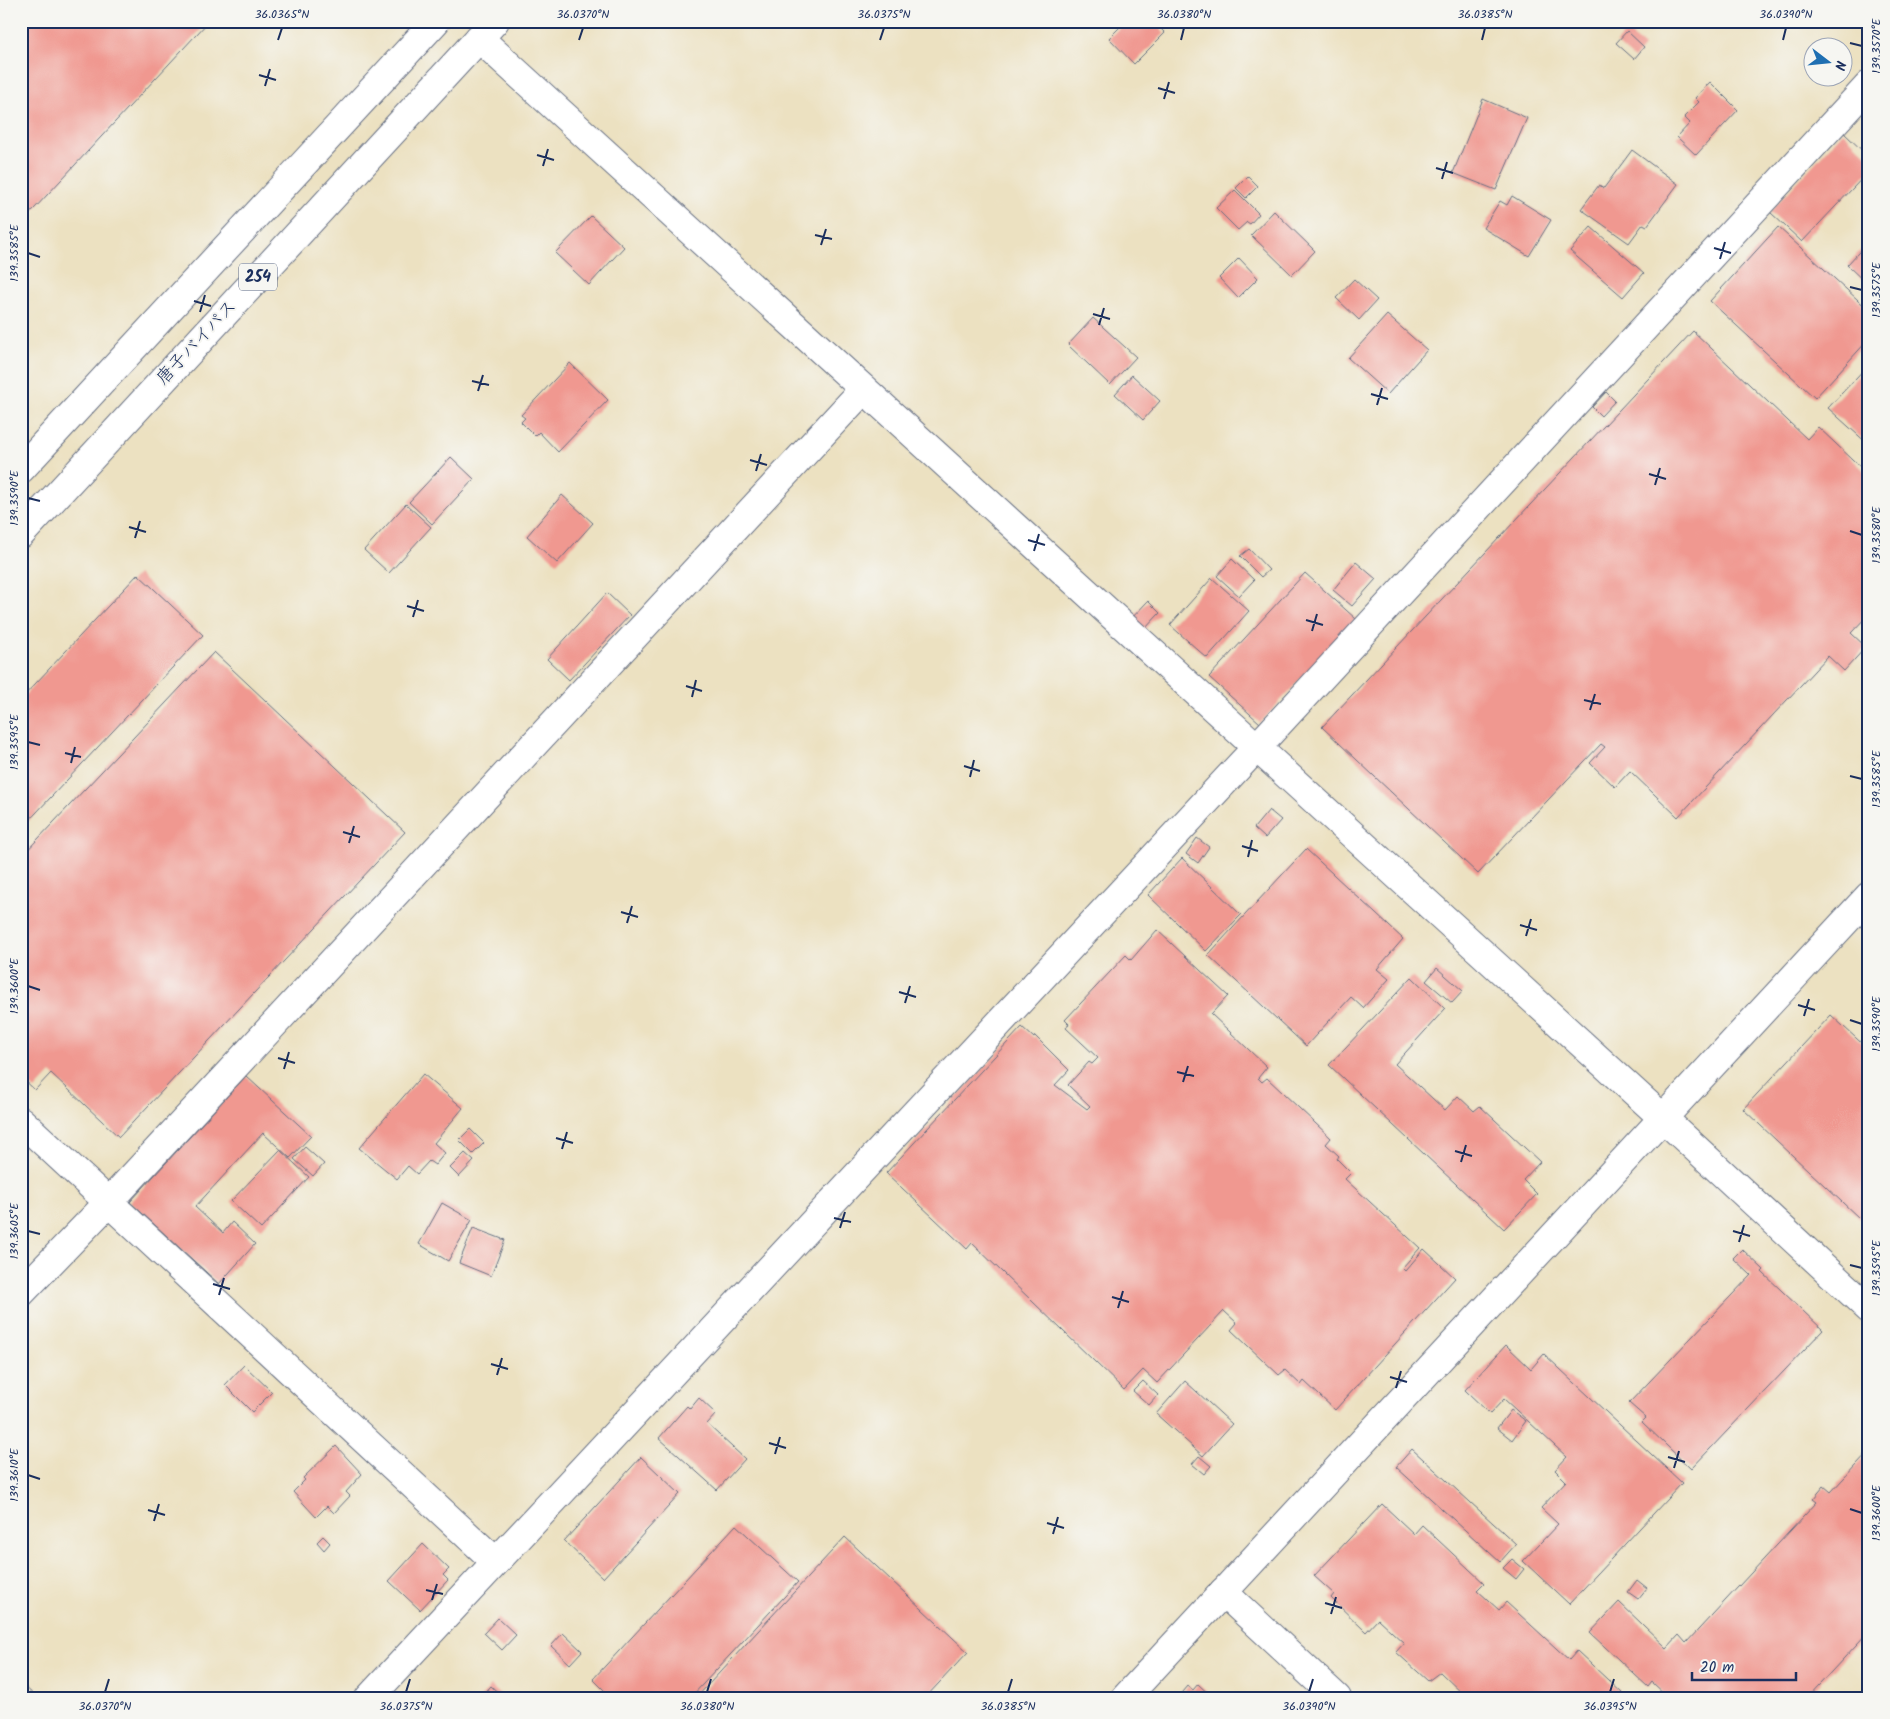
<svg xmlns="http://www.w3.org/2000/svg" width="1890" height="1719" viewBox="0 0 1890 1719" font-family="Kalam,'Klee One',sans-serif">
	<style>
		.building { fill: #f09890 }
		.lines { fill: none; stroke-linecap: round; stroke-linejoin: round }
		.minor-casing { stroke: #646d81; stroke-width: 30 }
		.tertiary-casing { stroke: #646d81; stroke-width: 30 }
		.trunk-casing { stroke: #646d81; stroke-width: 30 }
		.minor { stroke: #fff; stroke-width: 28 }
		.tertiary { stroke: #fff; stroke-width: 28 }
		.trunk { stroke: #fff; stroke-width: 28 }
		.ticks { fill: none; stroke: #1b2f5e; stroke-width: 2 }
		.labels { text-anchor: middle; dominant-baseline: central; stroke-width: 4; stroke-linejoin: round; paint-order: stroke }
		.shield { fill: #f6f6f2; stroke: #5d6b8a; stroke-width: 1 }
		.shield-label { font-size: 16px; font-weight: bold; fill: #1b2f5e }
		.street-label { font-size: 18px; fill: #1b2f5e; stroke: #f6f6f2 }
		.neatline { fill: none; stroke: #1b2f5e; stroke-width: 2 }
		.ticks-label { font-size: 12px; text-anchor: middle; fill: #1b2f5e }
	</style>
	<rect width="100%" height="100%" fill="#f6f6f2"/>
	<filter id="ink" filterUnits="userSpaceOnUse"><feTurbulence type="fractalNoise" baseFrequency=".02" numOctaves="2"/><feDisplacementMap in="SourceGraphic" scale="10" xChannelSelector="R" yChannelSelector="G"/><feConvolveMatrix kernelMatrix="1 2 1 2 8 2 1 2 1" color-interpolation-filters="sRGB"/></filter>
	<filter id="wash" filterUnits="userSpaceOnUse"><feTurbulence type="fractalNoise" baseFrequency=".0096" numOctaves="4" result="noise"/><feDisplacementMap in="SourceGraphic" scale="20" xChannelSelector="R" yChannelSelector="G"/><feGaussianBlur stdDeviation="1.12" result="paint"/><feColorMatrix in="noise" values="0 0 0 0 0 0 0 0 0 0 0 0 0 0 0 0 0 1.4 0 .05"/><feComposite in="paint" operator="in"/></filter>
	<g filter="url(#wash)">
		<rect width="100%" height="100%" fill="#ece1c1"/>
		<g id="blocks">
			<path class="building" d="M21,21H209L21,223Z
				M1126,21H1153L1165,33L1134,64L1109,38Z
				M1627,31L1644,47L1634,59L1616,43Z
				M1710,82L1738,110L1696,155L1677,137L1690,123L1684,117L1699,102L1695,98Z
				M1483,99L1527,118L1496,190L1453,173Z
				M1843,132L1869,157V171L1802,242L1770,212Z
				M1632,150L1678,184L1647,226L1643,224L1629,243L1581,209L1599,185L1604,188Z
				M1248,176L1258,186L1246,198L1236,188Z
				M1235,190L1259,214L1250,224L1247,222L1238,230L1216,208Z
				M1512,196L1551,220L1529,256L1483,228L1500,201L1507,205Z
				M1274,211L1315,251L1292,275L1251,235Z
				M591,216L624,247L589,285L555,253Z
				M1591,227L1644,273L1623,297L1570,251Z
				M1778,227L1869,310V339L1815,398L1710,301Z
				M1869,241V286L1847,265Z
				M1239,258L1258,278L1238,298L1219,278Z
				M1354,279L1377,300L1359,320L1336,298Z
				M1387,315L1427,350L1388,394L1348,358Z
				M1093,318L1136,357L1110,385L1068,345Z
				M1693,331L1807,439L1818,427L1869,475V614L1851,633L1866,647L1844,671L1828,656L1678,817L1630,771L1615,787L1590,763L1605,747L1601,744L1478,874L1322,727Z
				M570,363L608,400L558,452L539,432L535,436L521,422L525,418L521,415Z
				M1869,364V445L1828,408Z
				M1132,375L1160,401L1143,420L1115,394Z
				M1606,392L1615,401L1601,416L1592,407Z
				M451,457L474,479L432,524L409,502Z
				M562,495L593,523L557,563L527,536Z
				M406,504L431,527L389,573L364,550Z
				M1249,549L1269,570L1261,577L1240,556Z
				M1232,559L1254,580L1239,596L1217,576Z
				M1356,562L1376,579L1352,606L1333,590Z
				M1305,573L1356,619L1260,723L1209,677Z
				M138,574L203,635L21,829V699Z
				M1212,578L1249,611L1207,658L1170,625Z
				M607,593L630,615L569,680L547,659Z
				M1148,601L1160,613L1142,632L1129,621Z
				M214,652L405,832L119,1137L51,1073L35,1090L21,1077V857Z
				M1269,810L1281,820L1265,838L1254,828Z
				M1197,838L1209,847L1198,863L1186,854Z
				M1306,849L1403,939L1377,969L1389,979L1363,1008L1351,997L1306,1046L1208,955Z
				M1182,858L1241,915L1206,951L1148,895Z
				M1157,930L1228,996L1211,1014L1267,1067L1258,1078L1262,1082L1267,1078L1331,1138L1326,1144L1339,1156L1337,1159L1351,1173L1345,1179L1420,1248L1402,1268L1405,1271L1424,1249L1455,1278L1335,1410L1304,1381L1301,1385L1285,1370L1279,1375L1231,1330L1237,1323L1224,1311L1157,1383L1143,1370L1124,1390L972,1243L967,1249L886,1173L1022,1027L1034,1038L1035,1036L1069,1070L1055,1085L1087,1109L1090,1106L1068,1085L1089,1062L1092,1064L1098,1058L1066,1028L1069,1024L1065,1020L1126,955L1131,960Z
				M1437,968L1463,991L1452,1003L1426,981Z
				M1412,977L1445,1009L1395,1064L1445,1110L1458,1096L1474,1111L1480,1106L1540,1162L1523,1180L1537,1194L1504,1229L1329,1065Z
				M1831,1015L1869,1050V1207L1859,1218L1743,1109Z
				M423,1074L463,1108L434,1143L445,1153L435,1165L429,1161L417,1174L408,1166L397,1179L359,1148Z
				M246,1076L311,1136L290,1158L263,1133L195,1207L223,1233L232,1222L255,1244L219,1284L130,1202Z
				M470,1129L484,1143L473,1154L459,1140Z
				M305,1147L324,1164L313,1176L294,1159Z
				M280,1150L309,1177L261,1229L231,1201Z
				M465,1153L474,1161L459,1177L450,1168Z
				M442,1203L472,1220L448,1261L419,1244Z
				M473,1228L505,1240L491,1276L459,1263Z
				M1742,1249L1764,1270L1762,1272L1823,1330L1691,1469L1642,1422L1646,1418L1629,1403L1751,1275L1733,1258Z
				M1506,1345L1531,1369L1544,1354L1682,1483L1569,1604L1523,1561L1558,1524L1541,1508L1566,1481L1555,1470L1567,1457L1504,1399L1490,1414L1465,1390Z
				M244,1365L272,1392L252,1412L225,1385Z
				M1143,1381L1158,1395L1149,1405L1133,1391Z
				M1185,1381L1232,1424L1203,1456L1156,1414Z
				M699,1398L716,1414L707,1424L745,1459L717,1490L659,1438L687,1406L690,1409Z
				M1511,1410L1526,1421L1512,1440L1497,1428Z
				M336,1446L362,1474L346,1492L350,1496L334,1513L327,1506L316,1517L293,1492L305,1480L303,1478Z
				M1412,1449L1516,1544L1500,1562L1396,1467Z
				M1869,1451V1631L1807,1698H1669L1652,1682L1648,1687L1590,1633L1619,1602L1667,1648L1679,1635L1686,1643L1817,1502L1813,1499L1824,1486L1831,1492Z
				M1199,1456L1211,1466L1204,1474L1192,1464Z
				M641,1457L680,1494L603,1578L564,1541Z
				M1382,1504L1414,1534L1422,1525L1484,1583L1477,1590L1499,1610L1506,1602L1569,1660L1577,1651L1623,1694L1620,1698H1467L1440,1672L1428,1681L1396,1652L1404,1643L1378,1619L1366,1632L1331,1598L1334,1594L1314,1576Z
				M736,1525L798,1582L690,1698H612L593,1679Z
				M323,1536L330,1543L324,1550L317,1542Z
				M845,1537L968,1652L925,1698H696Z
				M423,1544L449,1569L443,1575L448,1580L420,1610L389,1581Z
				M1512,1559L1524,1569L1516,1579L1503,1568Z
				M1637,1580L1647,1588L1638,1599L1628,1592Z
				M498,1618L516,1635L502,1650L484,1633Z
				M563,1633L582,1651L570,1664L551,1646Z
				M21,1683L37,1698H21Z
				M1198,1684L1213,1698H1178L1188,1686L1193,1690Z
				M491,1686L504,1698H480Z"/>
		</g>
	</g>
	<g filter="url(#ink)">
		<use href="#blocks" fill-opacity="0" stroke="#646d81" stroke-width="1"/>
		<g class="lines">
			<g class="minor-casing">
				<path id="minor" d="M479,38L1663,1118
					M21,1121L495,1561
					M21,1293L109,1202L864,389
					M1223,1592L1337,1698
					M369,1698L1257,747L1869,85"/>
			</g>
			<g class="tertiary-casing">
				<path id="tertiary" d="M1663,1118L1869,1309
					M1125,1698L1869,896"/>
			</g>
			<g class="trunk-casing">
				<path id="trunk" d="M21,469L436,21
					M21,534L495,21"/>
			</g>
			<use href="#minor" class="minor"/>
			<use href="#tertiary" class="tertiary"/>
			<use href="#trunk" class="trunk"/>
		</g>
	</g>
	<path class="ticks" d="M278,40L282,28M579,40L583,28M880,40L884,28M1181,40L1184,28M1482,40L1485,28M1783,40L1786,28M1850,43L1862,46M259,75L276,80M265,86L270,69M1158,88L1175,93M1164,99L1169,82M537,155L554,160M543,166L548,149M1436,168L1453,173M1442,179L1447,162M815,235L832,239M821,245L826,229M1714,248L1731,253M28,253L40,257M1720,259L1725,242M1850,287L1862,290M194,301L211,306M200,312L205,295M1093,314L1110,319M1099,325L1104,308M472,381L489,385M478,391L483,375M1371,394L1388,399M1377,405L1382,388M750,460L767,465M756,471L761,454M1649,474L1666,479M1655,485L1660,468M28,498L40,501M129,527L146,532M1850,531L1862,535M135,538L140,521M1028,540L1045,545M1034,551L1039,534M407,606L424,611M413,617L418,600M1306,620L1323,625M1312,631L1317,614M686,686L702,691M692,697L696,680M1584,700L1601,704M1590,710L1595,694M28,742L40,745M65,753L81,757M71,763L75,747M964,766L980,771M1850,776L1862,779M970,777L974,760M343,832L360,837M349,843L354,826M1242,846L1258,851M1248,857L1252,840M621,912L638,917M627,923L632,906M1520,925L1537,930M1526,936L1531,919M28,986L40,990M899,992L916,997M905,1003L910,986M1798,1005L1815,1010M1804,1016L1809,999M1850,1020L1862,1024M278,1058L295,1063M284,1069L289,1052M1177,1072L1194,1076M1183,1082L1188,1066M556,1138L573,1143M562,1149L567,1132M1455,1151L1472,1156M1461,1162L1466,1145M834,1218L851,1222M840,1228L845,1212M28,1231L40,1234M1733,1231L1750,1236M1739,1242L1744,1225M1850,1265L1862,1268M213,1284L230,1289M219,1295L224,1278M1112,1297L1129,1302M1118,1308L1123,1291M491,1364L508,1369M497,1375L502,1358M1390,1377L1407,1382M1396,1388L1401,1371M769,1443L786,1448M775,1454L780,1437M1668,1457L1685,1462M1674,1468L1679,1451M28,1475L40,1479M1850,1509L1862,1513M148,1510L165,1515M154,1521L159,1504M1047,1523L1064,1528M1053,1534L1058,1517M426,1590L443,1594M432,1600L437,1584M1325,1603L1342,1608M1331,1614L1336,1597M105,1692L109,1679M406,1692L410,1679M707,1692L711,1679M1008,1692L1012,1679M1309,1692L1313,1679M1610,1692L1614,1679"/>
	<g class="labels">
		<rect class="shield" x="239" y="263.5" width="38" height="27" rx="4"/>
		<g class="shield-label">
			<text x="258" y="277">254</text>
		</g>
		<g class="street-label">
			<text transform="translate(197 343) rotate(-47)">唐子バイパス</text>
		</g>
	</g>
	<rect width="1890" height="1719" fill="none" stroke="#f6f6f2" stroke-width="55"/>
	<g transform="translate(1828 62) rotate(106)"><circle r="24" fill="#f6f6f2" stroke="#9ea6b7"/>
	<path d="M0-4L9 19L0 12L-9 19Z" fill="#1f6fb2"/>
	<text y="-8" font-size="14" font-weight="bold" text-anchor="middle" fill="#1b2f5e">N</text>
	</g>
	<path d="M1692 1672v8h104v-8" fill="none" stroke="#1b2f5e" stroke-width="2.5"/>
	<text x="1700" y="1672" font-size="15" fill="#1b2f5e" stroke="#f6f6f2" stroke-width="4" paint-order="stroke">20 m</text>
	<rect x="28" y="28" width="1834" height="1664" class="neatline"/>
	<g class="ticks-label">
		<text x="282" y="18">36.0365°N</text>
		<text x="583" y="18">36.0370°N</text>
		<text x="884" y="18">36.0375°N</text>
		<text x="1184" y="18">36.0380°N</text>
		<text x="1485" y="18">36.0385°N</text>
		<text x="1786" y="18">36.0390°N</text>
		<text transform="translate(1876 46) rotate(-90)" y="4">139.3570°E</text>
		<text transform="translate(14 253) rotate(-90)" y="4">139.3585°E</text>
		<text transform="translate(1876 290) rotate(-90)" y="4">139.3575°E</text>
		<text transform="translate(14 498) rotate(-90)" y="4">139.3590°E</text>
		<text transform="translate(1876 535) rotate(-90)" y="4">139.3580°E</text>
		<text transform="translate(14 742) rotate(-90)" y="4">139.3595°E</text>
		<text transform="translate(1876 779) rotate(-90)" y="4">139.3585°E</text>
		<text transform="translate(14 986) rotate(-90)" y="4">139.3600°E</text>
		<text transform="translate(1876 1024) rotate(-90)" y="4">139.3590°E</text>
		<text transform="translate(14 1231) rotate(-90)" y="4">139.3605°E</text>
		<text transform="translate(1876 1268) rotate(-90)" y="4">139.3595°E</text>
		<text transform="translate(14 1475) rotate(-90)" y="4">139.3610°E</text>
		<text transform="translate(1876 1513) rotate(-90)" y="4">139.3600°E</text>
		<text x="105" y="1710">36.0370°N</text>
		<text x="406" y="1710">36.0375°N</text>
		<text x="707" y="1710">36.0380°N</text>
		<text x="1008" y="1710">36.0385°N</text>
		<text x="1309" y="1710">36.0390°N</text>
		<text x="1610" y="1710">36.0395°N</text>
	</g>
</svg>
